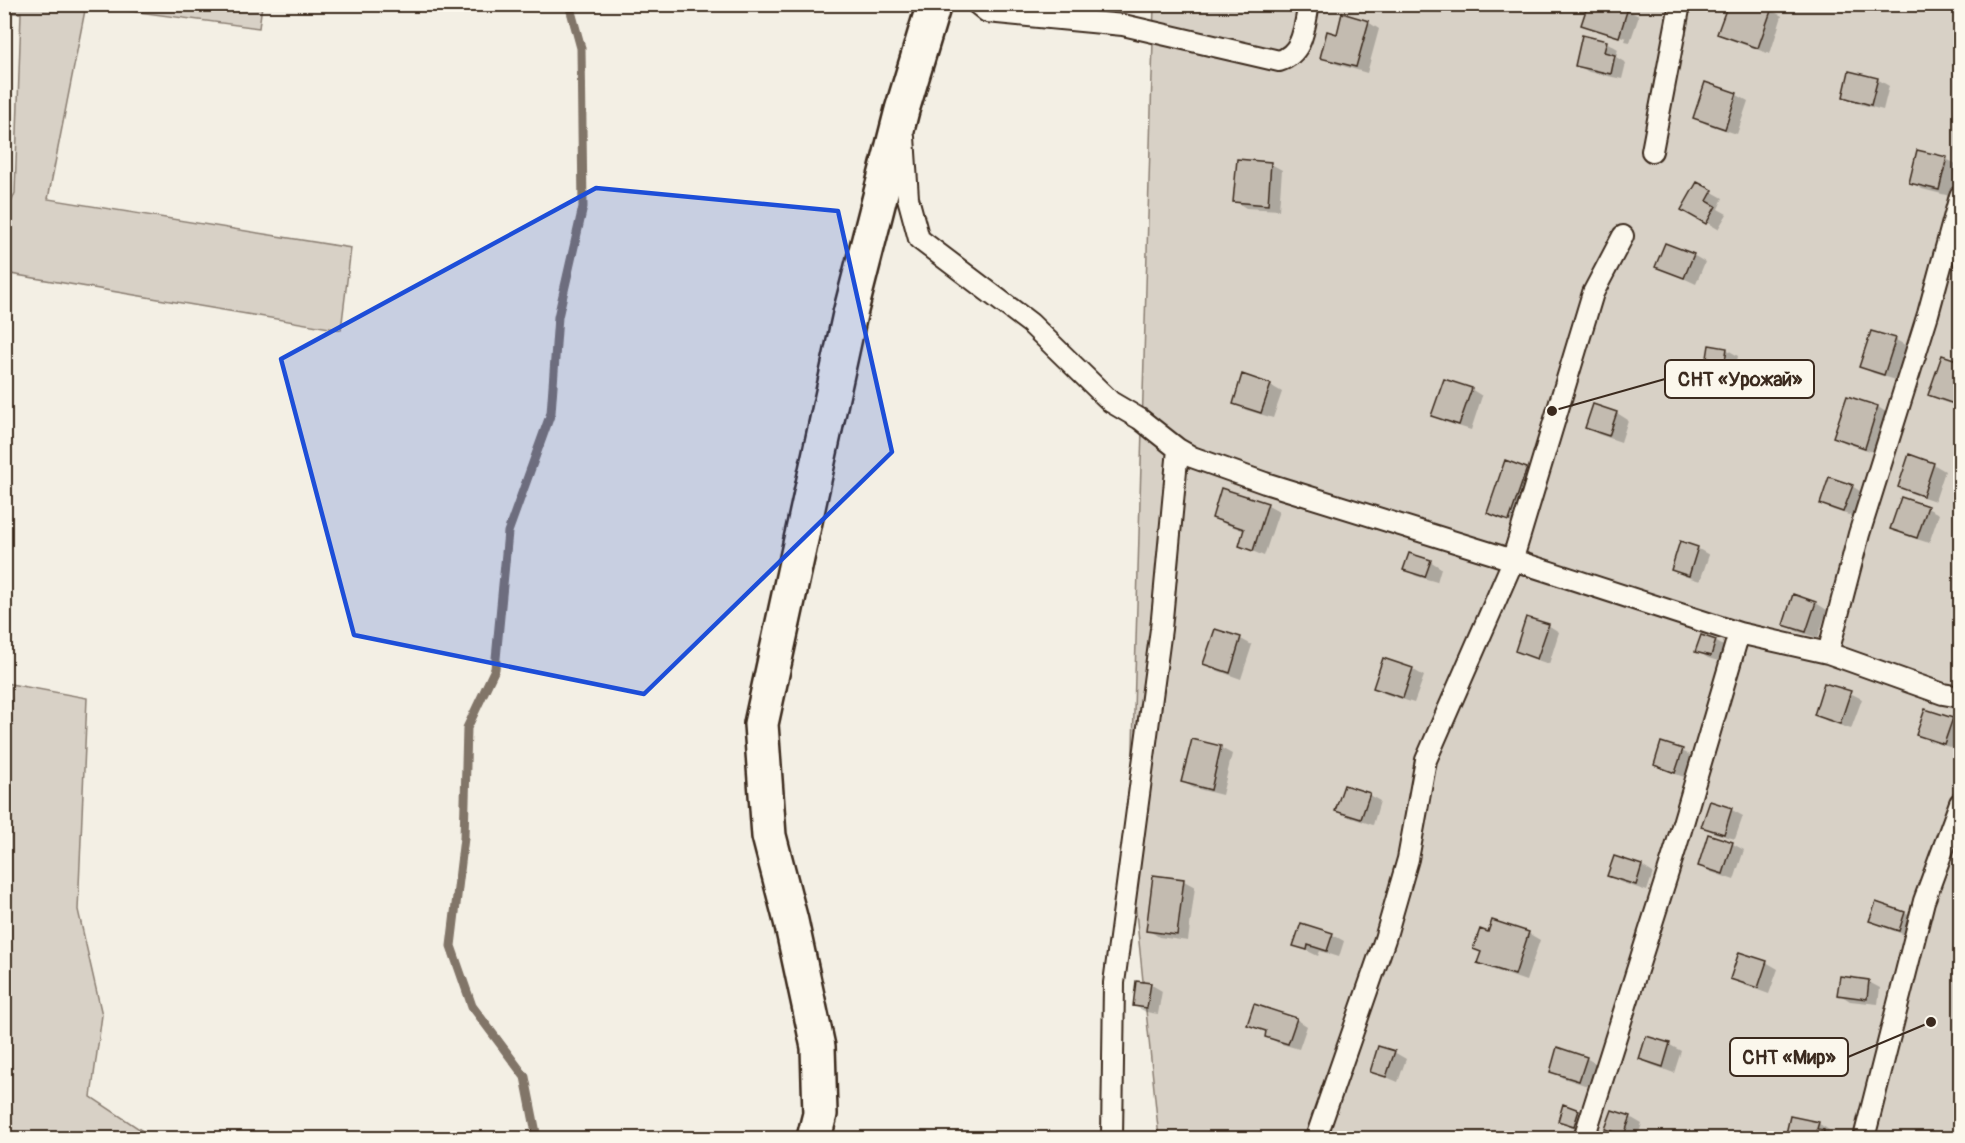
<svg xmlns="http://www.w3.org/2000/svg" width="1965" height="1143" viewBox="0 0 1965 1143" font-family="Pangolin,sans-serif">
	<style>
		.green { fill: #d8d1c6; stroke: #8a7e72; stroke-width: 1.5 }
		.shadow { fill: #0003 }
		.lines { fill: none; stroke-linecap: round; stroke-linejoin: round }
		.stream { stroke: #817468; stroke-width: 9 }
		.building { fill: #c3bbb0; stroke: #3b2a1e; stroke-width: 1.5 }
		.lane-casing { stroke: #3b2a1e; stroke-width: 24 }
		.street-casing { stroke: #3b2a1e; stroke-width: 38 }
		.lane { stroke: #fbf7ec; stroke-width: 20 }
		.street { stroke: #fbf7ec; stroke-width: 33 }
		.marked { fill: #1d4ed8; fill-opacity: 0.2; stroke: #1d4ed8; stroke-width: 4.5; stroke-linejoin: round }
		.leader { fill: none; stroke: #3b2a1e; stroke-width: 2 }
		.callout-dot { fill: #3b2a1e; stroke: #fbf7ec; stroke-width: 2 }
		.callout { fill: #fbf7ec; stroke: #3b2a1e; stroke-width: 2 }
		.callout-label { font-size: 20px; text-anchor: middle; font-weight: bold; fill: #3b2a1e }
	</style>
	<rect width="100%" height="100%" fill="#f3efe4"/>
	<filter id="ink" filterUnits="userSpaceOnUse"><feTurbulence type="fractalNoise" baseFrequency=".0167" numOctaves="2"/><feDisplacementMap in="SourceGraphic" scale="12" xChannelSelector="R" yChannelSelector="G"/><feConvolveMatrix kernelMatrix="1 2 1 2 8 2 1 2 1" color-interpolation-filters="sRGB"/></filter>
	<g filter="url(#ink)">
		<path class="green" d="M4,5H262L259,28L86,5L48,199L351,248L341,330L5,273V217L15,193L21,13H5Z
			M1154,5H1960V1138H1159L1130,853Z
			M5,683L87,698L78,910L102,1015L91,1097L153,1138H5Z"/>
		<path class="shadow" d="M1627,10L1639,16L1630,42L1625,41L1626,38L1593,27V30L1583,24Z
			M1771,10L1782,16L1770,54L1731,40L1719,34Z
			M1368,22L1379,29L1367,73L1333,63L1322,57Z
			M1606,42L1618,49L1616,57L1626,63L1622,79L1589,72L1577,65Z
			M1877,79L1889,86L1883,110L1856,103L1844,97Z
			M1706,84L1737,95L1748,101L1737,134L1706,124L1695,117Z
			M1946,159L1958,165L1950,196L1922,189L1911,182Z
			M1238,161L1271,164L1282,170L1279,210L1246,208L1235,201Z
			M1698,184L1723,198L1718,209L1727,214L1718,229L1683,209Z
			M1693,255L1705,262L1696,284L1657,266Z
			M1872,332L1896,340L1907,346L1896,380L1873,373L1861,366Z
			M1726,349L1738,356L1736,367L1720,363L1708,357Z
			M1943,357L1960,363V407L1941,401L1930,394Z
			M1270,385L1282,392L1273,418L1246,410L1235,403Z
			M1471,389L1482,396L1471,430L1445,422L1433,415Z
			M1848,397L1878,407L1889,414L1876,453L1846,443L1835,437Z
			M1594,406L1617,413L1628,420L1621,442L1598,434L1587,427Z
			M1933,464L1945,471L1935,501L1911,493L1900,487Z
			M1526,469L1538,476L1521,526L1500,519L1489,513Z
			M1852,486L1863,493L1855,517L1833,510L1821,504Z
			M1222,490L1268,505L1279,511L1264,556L1240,546L1245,531L1225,524L1214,517Z
			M1902,499L1927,508L1939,514L1929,543L1904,535L1892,529Z
			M1697,548L1709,555L1700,581L1684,576L1672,569Z
			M1430,561L1441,568L1437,582L1416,576L1405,569Z
			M1794,596L1816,603L1827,610L1818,638L1796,631L1784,624Z
			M1548,625L1559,632L1549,664L1528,657L1516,651Z
			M1216,630L1241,639L1252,645L1241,679L1216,670L1205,664Z
			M1715,641L1727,648L1722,662L1708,658L1697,651Z
			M1412,669L1424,676L1414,703L1386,694L1374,688Z
			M1850,693L1862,699L1851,729L1827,721L1816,714Z
			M1952,719L1960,724V735L1956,749L1929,741L1918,734Z
			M1193,741L1221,748L1232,754L1222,795L1194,788L1183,782Z
			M1682,751L1694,757L1687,778L1667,771L1655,765Z
			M1369,795L1380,801L1373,825L1349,817L1337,810Z
			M1711,803L1732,810L1743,816L1735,839L1714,833L1703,826Z
			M1709,836L1733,844L1744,850L1734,880L1711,872L1700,866Z
			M1615,858L1642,866L1653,873L1647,891L1620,882L1609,875Z
			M1155,877L1184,881L1195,887L1188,941L1159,937L1148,930Z
			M1877,904L1905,913L1916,920L1911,937L1883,927L1871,921Z
			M1302,925L1333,935L1344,941L1339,957L1320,951L1318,956L1295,945Z
			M1489,933H1528L1540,940L1526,981L1491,969L1479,963L1483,953L1475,949Z
			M1766,962L1778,969L1769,994L1744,985L1732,979Z
			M1869,982L1880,988L1878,1004L1850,1001L1839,994Z
			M1150,984L1162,991L1158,1014L1146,1012L1135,1006Z
			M1296,1019L1307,1026L1299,1049L1278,1043L1267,1036V1033L1249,1024Z
			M1647,1038L1670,1045L1681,1051L1674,1073L1652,1065L1640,1059Z
			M1394,1052L1406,1059L1398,1082L1372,1071Z
			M1586,1058L1598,1065L1591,1087L1563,1078L1551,1071Z
			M1578,1111L1590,1118L1585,1131L1571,1127L1559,1120Z
			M1630,1117L1642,1124L1637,1138L1618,1135L1607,1128Z
			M1791,1117L1818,1123L1829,1130L1828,1134L1835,1138H1787Z"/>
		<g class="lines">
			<path class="stream" d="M537,1138L525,1077L472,1006L451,946L464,838L467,728L495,669L508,532L551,413L558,317L583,207L581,48L569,4"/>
		</g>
		<path class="building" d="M1588,4H1616L1628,8L1619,37L1581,25Z
			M1728,4H1760L1772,8L1758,48L1717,34Z
			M1342,13L1369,21L1356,67L1320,58L1327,31L1337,34Z
			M1582,35L1607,41L1604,52L1615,55L1611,74L1575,66Z
			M1849,71L1878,78L1871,105L1843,97Z
			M1705,82L1737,93L1725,129L1693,118Z
			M1917,150L1947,157L1939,190L1909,183Z
			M1237,159L1271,162L1268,205L1233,202Z
			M1697,182L1713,190L1707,201L1716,206L1706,224L1681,210Z
			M1665,243L1694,254L1684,278L1655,267Z
			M1871,331L1896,338L1884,375L1859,367Z
			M1709,345L1727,348L1725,361L1707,358Z
			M1942,355L1960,361V406L1928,395Z
			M1242,374L1271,384L1261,413L1233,404Z
			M1444,379L1472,388L1459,425L1431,416Z
			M1847,396L1878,406L1865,448L1833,437Z
			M1593,404L1617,412L1609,436L1585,428Z
			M1909,454L1934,463L1923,496L1898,487Z
			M1505,460L1527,468L1509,521L1487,513Z
			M1829,477L1853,485L1843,512L1820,504Z
			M1221,488L1268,503L1253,551L1239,546L1244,529L1212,518Z
			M1901,497L1928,506L1917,538L1890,529Z
			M1680,541L1698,547L1689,576L1671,570Z
			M1409,553L1431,560L1425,577L1403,570Z
			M1793,594L1816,602L1806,632L1783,625Z
			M1526,617L1549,624L1537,659L1515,651Z
			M1215,629L1241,637L1230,673L1203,664Z
			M1701,635L1716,640L1711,656L1695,652Z
			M1383,658L1413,668L1403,698L1373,688Z
			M1824,683L1851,691L1840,724L1814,715Z
			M1925,709L1953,718L1944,744L1916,735Z
			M1192,739L1221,746L1211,790L1181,782Z
			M1661,742L1683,749L1675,773L1654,765Z
			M1344,785L1370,793L1361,819L1335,811Z
			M1710,801L1732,808L1724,834L1701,827Z
			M1708,834L1733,842L1723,874L1698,866Z
			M1614,856L1642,865L1636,885L1607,876Z
			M1153,875L1184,879L1177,935L1146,931Z
			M1876,902L1905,912L1899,931L1869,921Z
			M1492,920L1529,932L1515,975L1477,963L1481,952L1473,949L1480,929L1488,932Z
			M1301,923L1333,933L1327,951L1308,945L1307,950L1293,946Z
			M1739,952L1767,961L1758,988L1730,979Z
			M1840,976L1869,980L1867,999L1837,995Z
			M1136,981L1151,983L1147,1008L1133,1006Z
			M1254,1004L1297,1018L1288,1044L1265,1037L1266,1031L1247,1025Z
			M1646,1036L1670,1043L1663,1067L1639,1059Z
			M1378,1046L1395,1051L1386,1077L1370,1072Z
			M1557,1047L1587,1057L1579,1081L1550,1072Z
			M1563,1104L1579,1110L1574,1126L1558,1121Z
			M1612,1110L1631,1116L1624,1135L1605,1129Z
			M1790,1116L1819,1122L1817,1129L1824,1130L1823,1138H1785Z"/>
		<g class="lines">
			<g class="lane-casing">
				<path id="lane" d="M977,4L987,12L1123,25L1279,61C1304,53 1304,27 1309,4
					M904,137L908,198L919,239L1030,323L1111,402L1140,419L1178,449L1192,457L1265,483L1513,560L1739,633
					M1652,151L1680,4
					M1828,653L1943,694L1960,697
					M1112,1138L1114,983L1161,629L1178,449
					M1316,1138L1385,939L1408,859L1426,760L1510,568L1593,293L1623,236
					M1584,1138L1676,847L1739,633L1828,653L1859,534L1928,314L1960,196
					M1864,1138L1924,901L1960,803"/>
			</g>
			<g class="street-casing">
				<path id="street" d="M814,1138L820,1114L818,1047L791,921L769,836L761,724L850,314L902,110L934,4"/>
			</g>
			<use href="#lane" class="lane"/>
			<use href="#street" class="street"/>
		</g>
	</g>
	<path class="marked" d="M596,188L838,211L892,452L644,694L354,635L281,359Z"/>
	<path class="leader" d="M1552 411L1665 379M1931 1022L1848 1057"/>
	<g class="callout-dot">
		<circle cx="1552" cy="411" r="6"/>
		<circle cx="1931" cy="1022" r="6"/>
	</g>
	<g class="callout">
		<rect x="1665" y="360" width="149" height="38" rx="6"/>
		<rect x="1730" y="1038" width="118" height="38" rx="6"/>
	</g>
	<g class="callout-label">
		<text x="1740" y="386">СНТ «Урожай»</text>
		<text x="1789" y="1064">СНТ «Мир»</text>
	</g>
	<rect width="1965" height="1143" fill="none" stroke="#fbf7ec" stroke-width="24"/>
	<rect x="12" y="12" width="1941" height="1119" fill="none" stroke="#3b2a1e" stroke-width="2" filter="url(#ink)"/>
</svg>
